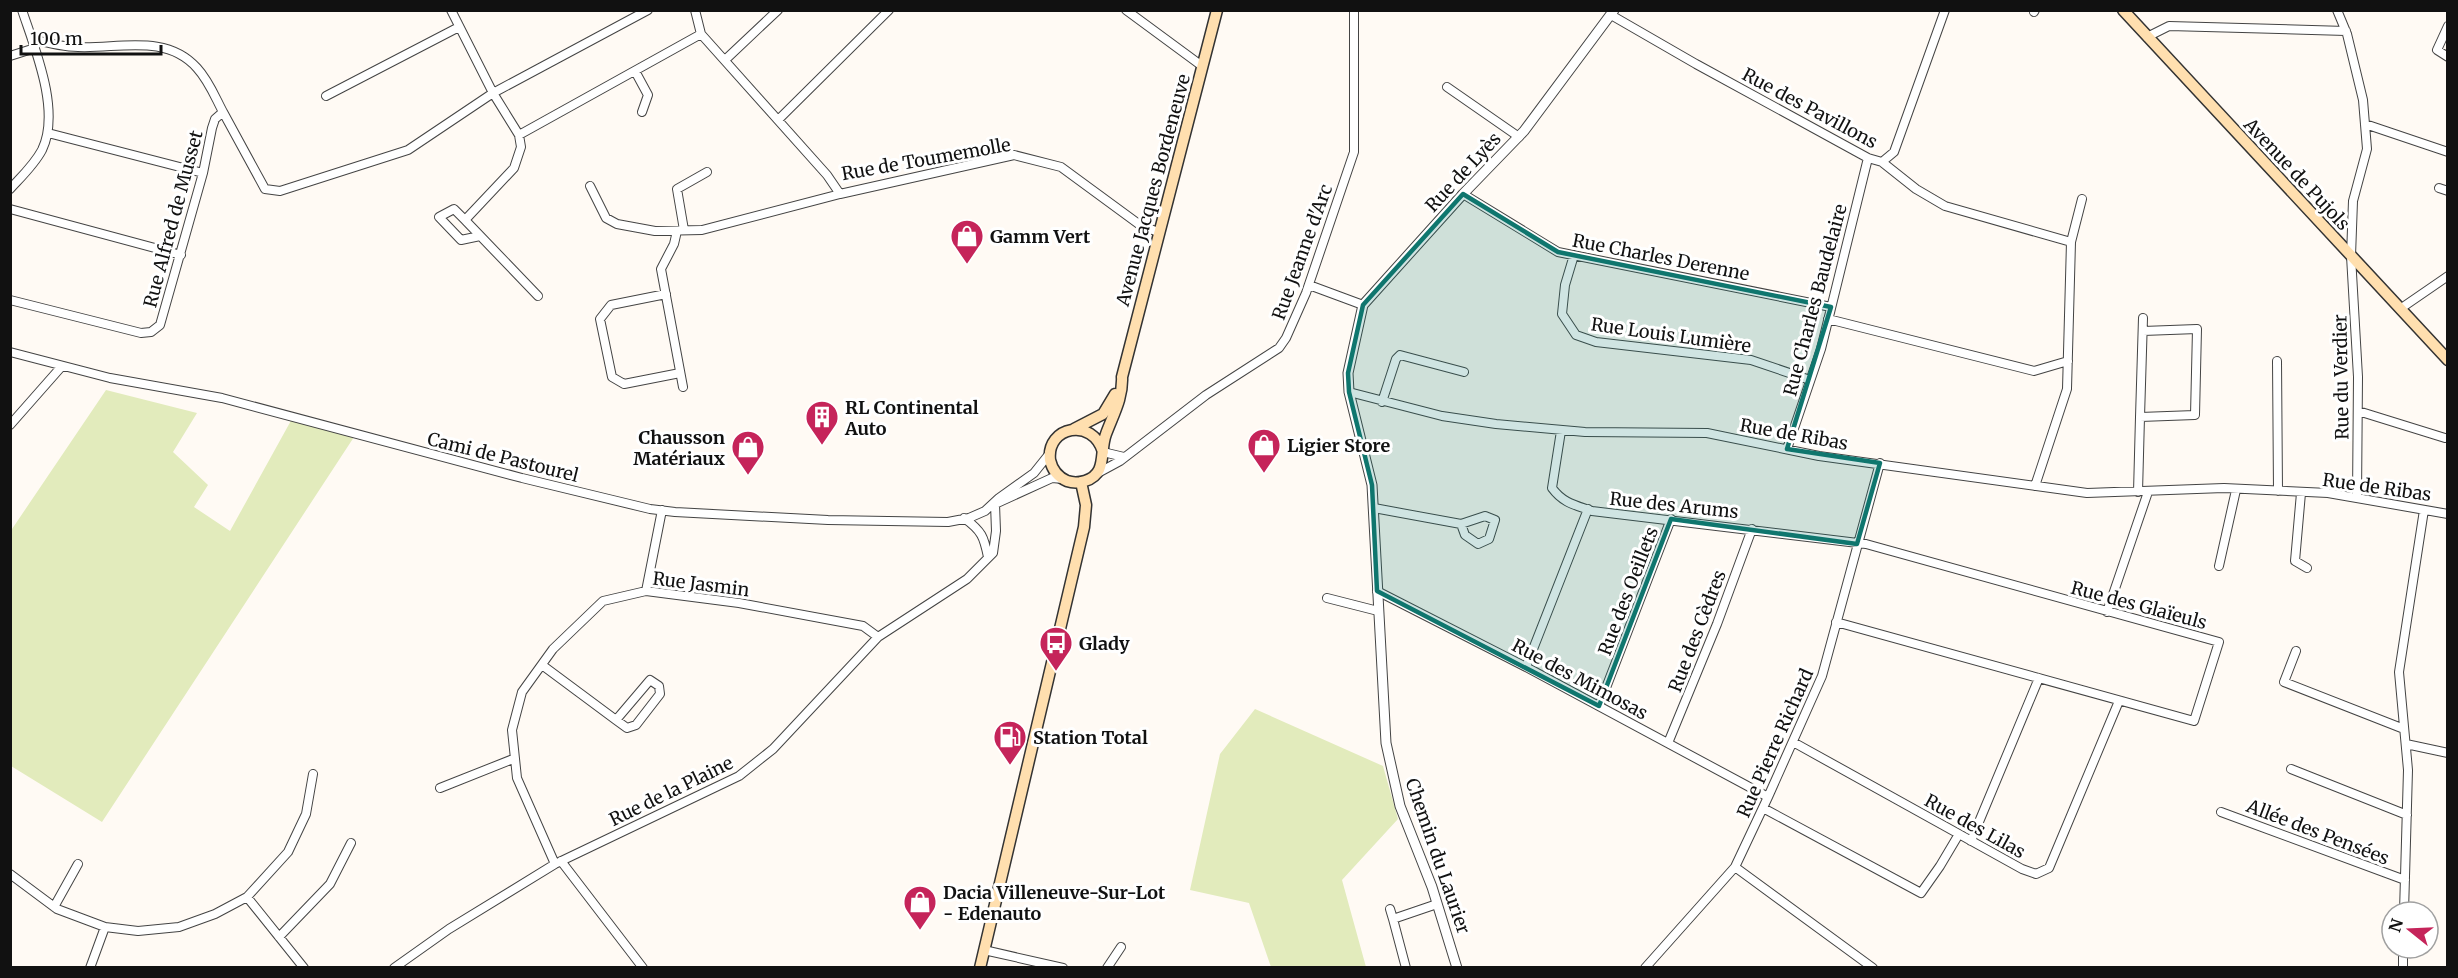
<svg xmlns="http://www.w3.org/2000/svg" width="2458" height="978" viewBox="0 0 2458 978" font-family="Merriweather,serif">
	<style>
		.green { fill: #e2ebbc }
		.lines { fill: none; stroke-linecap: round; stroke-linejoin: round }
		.minor-casing { stroke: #444; stroke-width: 10 }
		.tertiary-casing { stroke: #444; stroke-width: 11 }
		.secondary-casing { stroke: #333; stroke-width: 13 }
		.minor { stroke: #fff; stroke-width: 8 }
		.tertiary { stroke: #fff; stroke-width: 9 }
		.secondary { stroke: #ffdfaf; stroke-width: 10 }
		.marked { fill: #0f766e; fill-opacity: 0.2; stroke: #0f766e; stroke-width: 4.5; stroke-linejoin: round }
		.labels { text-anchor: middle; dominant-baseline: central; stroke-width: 6; stroke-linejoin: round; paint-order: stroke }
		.street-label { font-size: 18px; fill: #111; stroke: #fff }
		.poi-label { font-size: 18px; font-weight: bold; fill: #111; stroke: #fff; text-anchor: start }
	</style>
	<rect width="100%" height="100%" fill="#fffaf4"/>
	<path class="green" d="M106,390L197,413L173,452L208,485L194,507L230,531L293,417L354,437L102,822L11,766L10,532Z
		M1255,709L1383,766L1398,819L1342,880L1366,967H1271L1249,903L1190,890L1220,754Z"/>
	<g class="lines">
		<g class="minor-casing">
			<path id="minor" d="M451,10L493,93L519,135L521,147L514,168L465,220L538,296
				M695,10L701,34L827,175L840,194L1014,155L1061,167L1140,225L1158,232
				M1126,10L1202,66
				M2337,10L2347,34L2363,100L2367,149L2353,201L2351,256L2358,377L2357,497
				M2034,12L2035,10
				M1611,15L1696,64L1868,158L1882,162L1894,152L1945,10
				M2448,26L2437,50L2448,57
				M2147,37L2169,26L2346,31
				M10,56L35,48
				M725,60L778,10
				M635,71L648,95L642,112
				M1447,87L1519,137
				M326,96L459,27
				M223,112L265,189L280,191L408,150L493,93L648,10
				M778,120L889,10
				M2365,124L2448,152
				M48,133L203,173
				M519,135L701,34
				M1882,162L1916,189L1945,206L2071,242
				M590,186L606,218L617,224L655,231L702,230L840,194
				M2439,188L2448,191
				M10,189C22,176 34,165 42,150C61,111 35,49 22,10
				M1463,194L1558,252L1831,307
				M10,209L181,255
				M465,220L454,209L439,217L461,240L480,236
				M684,230L677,189L707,172
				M677,231L674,244L661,269L683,387
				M1574,255L1565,285L1562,314L1576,335L1596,342L1751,360L1810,380
				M1309,285L1363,305
				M666,294L611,305L600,319L612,377L624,384L680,373
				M10,300L141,333L151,332L160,325L203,173L212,128L215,119L223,112C215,97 209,81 197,68C166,33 118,49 78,47C63,47 47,43 32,39
				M2400,309L2448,276
				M1828,319L2034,371L2068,361
				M2143,331L2197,329L2195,415L2140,417L2143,318
				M10,352L110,378L222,398L522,478L650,509L675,512L828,520L948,522L969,518L985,511L999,498L1034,473L1050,453
				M2277,361L2278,491
				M1349,392L1442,416L1496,424L1585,432L1707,433L1819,456L2087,493L2224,488L2328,493L2448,514
				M1382,402L1396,359L1400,355L1464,372
				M2358,411L2445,438
				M10,425L62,366
				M1561,431L1552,488C1563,503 1575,505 1592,511L1866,544L2219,642L2194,721L1836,622
				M1787,449L1821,349L1868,158
				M1103,452L1124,457
				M1096,474L1120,461L1206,395L1279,348L1286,338L1306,293L1354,152V10
				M2035,486L2067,389L2071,242L2082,199
				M2138,492L2140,417
				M2301,493L2295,561L2307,568
				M995,504L1052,478L1063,479
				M1374,508L1461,524L1485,516L1495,520L1489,539L1478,544L1465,535L1461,524
				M964,518C982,531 984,537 988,557
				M2219,566L2236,490
				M646,591L662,510
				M1377,591L1526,667L1768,797
				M1327,598L1378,611
				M2107,612L2148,492
				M2296,651L2284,682L2404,729
				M542,665L616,720L627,728L636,725L660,694L659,686L650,680L616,720
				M1526,667L1588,509
				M1599,706L1671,519
				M1793,742L2022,869L2036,874L2049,868L2119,701
				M1668,743L1717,624L1752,529
				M2406,744L2448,753
				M2291,769L2407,815
				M440,788L513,759
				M1763,808L1921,893L1940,866L1959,834
				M2221,812L2405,880
				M1971,841L2039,678
				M561,861L643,968
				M555,864L517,778L512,730L522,692L553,649L603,601L646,591L739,603L863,626L878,637
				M1735,867L1873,968
				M10,874L57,909L105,927L138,931L179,927L215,914L247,897L288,852L306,814L313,774
				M247,897L304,968
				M54,907L78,864
				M1390,909L1393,919
				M2404,912L2408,770L2399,672L2424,510
				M279,937L330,884L351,843
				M984,950L1063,968
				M90,968L105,927
				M394,968L449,929L555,864L739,776L773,749L878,637L967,579L993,553L996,531L995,504
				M1107,968L1121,947
				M1406,968L1393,919L1437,904
				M1645,968L1735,867L1768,797L1822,676L1880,463
				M2403,968V948"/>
		</g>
		<g class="tertiary-casing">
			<path id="tertiary" d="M1457,968L1432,887L1400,806L1386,743L1372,485L1349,392L1348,373L1363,305L1463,194L1524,131L1614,10"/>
		</g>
		<g class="secondary-casing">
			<path id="secondary" d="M2123,10L2448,360
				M1074,429L1103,414L1115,394
				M1103,452C1093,417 1046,426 1050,460C1052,469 1058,477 1067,481C1073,483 1078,483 1085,481C1108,474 1099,452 1106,434C1113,415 1123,398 1122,377L1217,10
				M980,968L1084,527L1086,505L1081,482"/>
		</g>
		<use href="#minor" class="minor"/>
		<use href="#tertiary" class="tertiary"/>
		<use href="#secondary" class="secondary"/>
	</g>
	<path class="marked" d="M1463,194L1558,252L1831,307L1787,449L1880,463L1857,544L1671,519L1599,706L1377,591L1372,485L1349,392L1348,373L1363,305Z"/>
	<defs>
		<g id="shop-pin" transform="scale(1.725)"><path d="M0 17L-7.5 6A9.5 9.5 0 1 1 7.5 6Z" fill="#c5245a" stroke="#fff"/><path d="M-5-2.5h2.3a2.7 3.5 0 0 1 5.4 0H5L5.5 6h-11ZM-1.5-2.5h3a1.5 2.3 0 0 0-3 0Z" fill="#fff"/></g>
		<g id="building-pin" transform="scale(1.725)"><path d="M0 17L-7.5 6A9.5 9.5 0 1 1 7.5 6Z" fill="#c5245a" stroke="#fff"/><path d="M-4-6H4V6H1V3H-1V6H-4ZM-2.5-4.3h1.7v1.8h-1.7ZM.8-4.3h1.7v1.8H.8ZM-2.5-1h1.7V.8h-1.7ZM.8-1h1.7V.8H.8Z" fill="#fff"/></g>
		<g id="bus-pin" transform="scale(1.725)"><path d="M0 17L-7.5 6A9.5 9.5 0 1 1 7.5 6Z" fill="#c5245a" stroke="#fff"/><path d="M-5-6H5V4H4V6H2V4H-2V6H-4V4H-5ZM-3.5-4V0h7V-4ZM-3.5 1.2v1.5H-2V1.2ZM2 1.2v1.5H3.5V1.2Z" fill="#fff"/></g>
		<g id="fuel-pin" transform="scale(1.725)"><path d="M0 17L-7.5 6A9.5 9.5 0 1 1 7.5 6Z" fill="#c5245a" stroke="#fff"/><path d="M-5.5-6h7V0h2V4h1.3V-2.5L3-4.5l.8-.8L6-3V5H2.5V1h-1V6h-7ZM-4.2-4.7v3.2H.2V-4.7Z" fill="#fff"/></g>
	</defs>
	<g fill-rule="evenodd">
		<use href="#shop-pin" x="967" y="236"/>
		<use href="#building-pin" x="822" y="417"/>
		<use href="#shop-pin" x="1264" y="445"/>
		<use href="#shop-pin" x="748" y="447"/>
		<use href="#bus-pin" x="1056" y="643"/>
		<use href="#fuel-pin" x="1010" y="737"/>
		<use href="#shop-pin" x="920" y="902"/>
	</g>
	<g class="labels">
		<g class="street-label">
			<text transform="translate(1810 108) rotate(28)">Rue des Pavillons</text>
			<text transform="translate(926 159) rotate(-10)">Rue de Toumemolle</text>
			<text transform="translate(1463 172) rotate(-47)">Rue de Lyès</text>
			<text transform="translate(2297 174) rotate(47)">Avenue de Pujols</text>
			<text transform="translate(1153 190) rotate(-75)">Avenue Jacques Bordeneuve</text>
			<text transform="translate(173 219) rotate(-75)">Rue Alfred de Musset</text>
			<text transform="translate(1302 252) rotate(-70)">Rue Jeanne d'Arc</text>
			<text transform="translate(1661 257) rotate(11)">Rue Charles Derenne</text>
			<text transform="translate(1815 300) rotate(-75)">Rue Charles Baudelaire</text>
			<text transform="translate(1671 335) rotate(8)">Rue Louis Lumière</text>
			<text transform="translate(2341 377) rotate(-91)">Rue du Verdier</text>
			<text transform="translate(1794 434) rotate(10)">Rue de Ribas</text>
			<text transform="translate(503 457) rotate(14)">Cami de Pastourel</text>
			<text transform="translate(2377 487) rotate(8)">Rue de Ribas</text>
			<text transform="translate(1674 505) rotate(6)">Rue des Arums</text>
			<text transform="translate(701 584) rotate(7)">Rue Jasmin</text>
			<text transform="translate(1628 591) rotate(-69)">Rue des Oeillets</text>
			<text transform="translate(2139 605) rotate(15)">Rue des Glaïeuls</text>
			<text transform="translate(1697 631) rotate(-69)">Rue des Cèdres</text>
			<text transform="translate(1580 679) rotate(28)">Rue des Mimosas</text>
			<text transform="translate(1775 743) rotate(-66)">Rue Pierre Richard</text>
			<text transform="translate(671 791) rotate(-26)">Rue de la Plaine</text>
			<text transform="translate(1975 826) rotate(29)">Rue des Lilas</text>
			<text transform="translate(2318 832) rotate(21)">Allée des Pensées</text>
			<text transform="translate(1438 856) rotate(71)">Chemin du Laurier</text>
		</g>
		<g class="poi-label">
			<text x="990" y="236">Gamm Vert</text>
			<text x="845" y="407">RL Continental<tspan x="845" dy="21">Auto</tspan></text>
			<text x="725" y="437" text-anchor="end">Chausson<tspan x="725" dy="21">Matériaux</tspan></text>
			<text x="1287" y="445">Ligier Store</text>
			<text x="1079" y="643">Glady</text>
			<text x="1033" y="737">Station Total</text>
			<text x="943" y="892">Dacia Villeneuve-Sur-Lot<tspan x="943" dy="21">- Edenauto</tspan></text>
		</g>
	</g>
	<rect width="2458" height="978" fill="none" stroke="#111111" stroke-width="24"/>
	<g transform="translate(2410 930) rotate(288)"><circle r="28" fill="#ffffff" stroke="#a0a0a0" stroke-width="1.5"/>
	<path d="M0-4.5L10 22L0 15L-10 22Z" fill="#c5245a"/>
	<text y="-9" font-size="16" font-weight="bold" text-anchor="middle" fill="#111111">N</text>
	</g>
	<path d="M21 45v9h140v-9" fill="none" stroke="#111111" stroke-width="3"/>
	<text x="30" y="45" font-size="18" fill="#111111" stroke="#ffffff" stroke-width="4.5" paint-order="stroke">100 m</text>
</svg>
